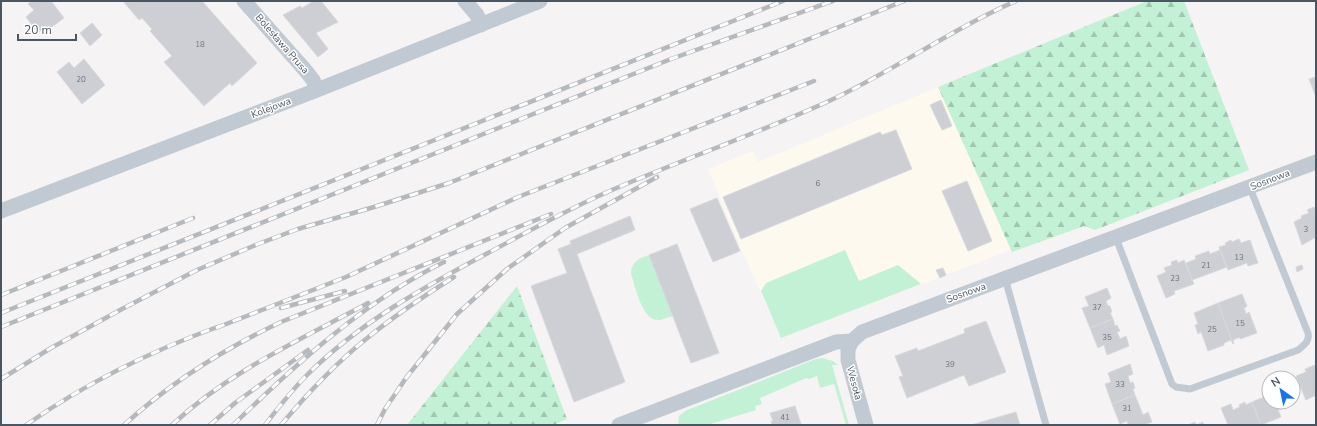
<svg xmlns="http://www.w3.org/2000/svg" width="1317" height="426" viewBox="0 0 1317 426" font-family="'Nunito Sans',sans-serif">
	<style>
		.commercial { fill: #fdf9ef }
		.grass { fill: #c3f1d5 }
		.forest { fill: url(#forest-firs) }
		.building { fill: #cdcfd5; stroke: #d7d9de }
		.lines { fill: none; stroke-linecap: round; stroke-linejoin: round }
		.service { stroke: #c1cad2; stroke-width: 7 }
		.minor { stroke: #c1cad2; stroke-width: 15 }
		.rail-casing { stroke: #b5b8bd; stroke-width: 4.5 }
		.rail { stroke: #fff; stroke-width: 3; stroke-dasharray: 9; stroke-linecap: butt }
		.labels { text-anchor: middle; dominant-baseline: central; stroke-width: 3; stroke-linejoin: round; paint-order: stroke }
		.number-label { font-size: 8px; fill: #6b747e }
		.street-label { font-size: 10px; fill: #4a5661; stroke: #fff }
	</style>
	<defs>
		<pattern id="forest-firs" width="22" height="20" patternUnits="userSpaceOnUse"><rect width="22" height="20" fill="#c3f1d5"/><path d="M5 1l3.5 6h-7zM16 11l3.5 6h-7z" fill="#a0c6b0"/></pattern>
	</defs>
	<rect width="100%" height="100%" fill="#f5f3f3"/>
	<path class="commercial" d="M938,87L1011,250L781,338L731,226L708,169L753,151L758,162Z"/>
	<path class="grass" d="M845,250L859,281L898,265L921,284L781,338L761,291L766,283Z
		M649,255L673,316C669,317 664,319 660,320C642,322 636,288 631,274C631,262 639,258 649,255Z
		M822,358L833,361L838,365H832L849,425H846L834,384L820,388L817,376L809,379L806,378L760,398L762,404L755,406L756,410L707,425H678L679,416L685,411L816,359Z"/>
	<path class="forest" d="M1147,1H1184L1249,170L1095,230L1084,226L1012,252L938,87Z
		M517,286L567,419L553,425H407Z"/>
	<path class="building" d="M31,1H37L38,3L40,1H51L64,18L49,29L46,26L38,33L26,17L34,10L28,4Z
		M123,1H202L257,63L232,86L230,83L204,106L164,62L172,56L150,31L152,29L142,18L139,20Z
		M314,1H321L338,22L316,33L328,49L318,57L283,15L300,6L302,8Z
		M92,23L102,35L90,46L80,33Z
		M84,59L105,85L82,104L57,72L69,62L74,68Z
		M1316,77V97L1309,79Z
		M941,100L952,126L942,130L930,105Z
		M896,130L912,169L741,239L723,197L880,132L882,135Z
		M967,181L992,241L968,251L942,191Z
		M717,198L740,251L713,262L690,209Z
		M1314,207L1316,210V237L1302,245L1294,222L1302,218L1301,216L1309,213L1307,210Z
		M630,216L635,230L577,254L625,382L574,402L531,286L567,273L558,249L571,244L570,241Z
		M1239,239L1241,243L1250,240L1258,263L1248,266L1247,263L1228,270L1219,247L1226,245L1225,243L1231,240L1232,242Z
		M677,244L719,353L691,363L649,255Z
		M1220,250L1227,267L1192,280L1186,263L1196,259L1195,256L1209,251L1210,254Z
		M1177,260L1178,263L1184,260L1194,284L1174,291L1175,294L1166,298L1157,276L1166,272L1164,268L1172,265L1171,262Z
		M1302,265L1303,269L1297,272L1296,267Z
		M943,268L946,275L940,278L936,270Z
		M1107,288L1111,298L1106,301L1108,306H1110L1112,312L1110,313L1113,319L1090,328L1082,308L1089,306L1085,297Z
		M1242,294L1247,306L1244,308L1246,314L1249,312L1257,333L1240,339V337L1233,340L1234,343L1233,344L1218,303Z
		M1218,303L1233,344L1231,340L1224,343V345L1208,351L1201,332L1198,334L1195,325L1198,324L1194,313Z
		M1113,319L1115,326L1117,325L1120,331L1117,332L1120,339L1126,336L1129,346L1107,355L1104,345L1098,348L1090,328Z
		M986,321L1006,372L969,386L964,375L907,398L899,377L903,376L895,356L917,348L918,351L965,333L964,329Z
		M1130,364L1133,374L1128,376L1130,383L1133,382L1135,388L1133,389L1135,395L1112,404L1105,384L1111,382L1108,373Z
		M1315,365L1316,368V395L1306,400L1296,376L1306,372L1305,369Z
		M1135,395L1143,415L1148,412L1152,422L1143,425H1128L1127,421L1120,424L1112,404Z
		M1269,395V402H1285L1288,407L1278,410L1281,417L1261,425L1252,402Z
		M1245,402L1246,405L1252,402L1261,425H1228L1221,408L1231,404L1233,410L1240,407L1239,405Z
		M795,406L801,424L769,425L772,424L771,421H773L770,413Z
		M1016,412L1020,425H971Z
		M1195,422L1196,425L1203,422L1204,425H1188Z"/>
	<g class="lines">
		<path class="service" d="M1116,238L1172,384L1176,387L1190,389L1298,350C1304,345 1310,341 1308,333L1250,188
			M1005,278L1046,425"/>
		<path class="minor" d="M244,1L306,71L313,80L317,90
			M465,1L477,15L481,25
			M1,211L317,90L540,1
			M852,341L848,349V360L866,425
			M619,425L836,342L852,341L862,332L1316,162"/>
		<g class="rail-casing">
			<path id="rail" d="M1,295L193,218
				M281,308L345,291
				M1,313L783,1
				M1,327L671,59L833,1
				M216,328L346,277L518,197L814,81
				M1,379L51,348L122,309L197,270L258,244L298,229L374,207L449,183L904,1
				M26,425C86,383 151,351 220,326
				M124,425C171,382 224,349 281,322L551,214
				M172,425C228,372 300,340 368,303
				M210,425L235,403L308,350
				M233,425C296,364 365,301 444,262
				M265,425C278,408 292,390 307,375C359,323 424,287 488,253C529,231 570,208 612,190C684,159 756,134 827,102C892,72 950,30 1016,1
				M281,425C307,394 335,364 366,339C394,316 424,296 454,277
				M377,425L385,409L406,378L457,314L507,269L565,228L657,177"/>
		</g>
		<use href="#rail" class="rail"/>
	</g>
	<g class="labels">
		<g class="number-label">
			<text x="200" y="44">18</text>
			<text x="81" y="79">20</text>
			<text x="818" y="183">6</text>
			<text x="1306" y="229">3</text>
			<text x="1239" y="257">13</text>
			<text x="1206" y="265">21</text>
			<text x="1175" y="278">23</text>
			<text x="1097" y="307">37</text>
			<text x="1240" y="323">15</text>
			<text x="1212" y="329">25</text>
			<text x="1107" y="337">35</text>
			<text x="950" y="364">39</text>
			<text x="1120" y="384">33</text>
			<text x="1127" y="408">31</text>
			<text x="785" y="417">41</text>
		</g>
		<g class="street-label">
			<text transform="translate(282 44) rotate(49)">Bolesława Prusa</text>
			<text transform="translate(271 108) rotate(-21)">Kolejowa</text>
			<text transform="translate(1270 180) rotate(-21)">Sosnowa</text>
			<text transform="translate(966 293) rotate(-20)">Sosnowa</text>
			<text transform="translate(854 383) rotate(75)">Wesoła</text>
		</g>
	</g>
	<rect width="1317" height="426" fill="none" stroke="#4a5661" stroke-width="4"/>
	<g transform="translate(1281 390) rotate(327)"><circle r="19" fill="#ffffff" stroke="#b7bbc0"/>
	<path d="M0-3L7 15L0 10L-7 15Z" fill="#1a73e8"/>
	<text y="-6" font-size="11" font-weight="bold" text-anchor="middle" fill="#4a5661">N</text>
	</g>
	<path d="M18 34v6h58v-6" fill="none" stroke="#4a5661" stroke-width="2"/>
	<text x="24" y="34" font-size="12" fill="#4a5661" stroke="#ffffff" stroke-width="3" paint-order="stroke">20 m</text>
</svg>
